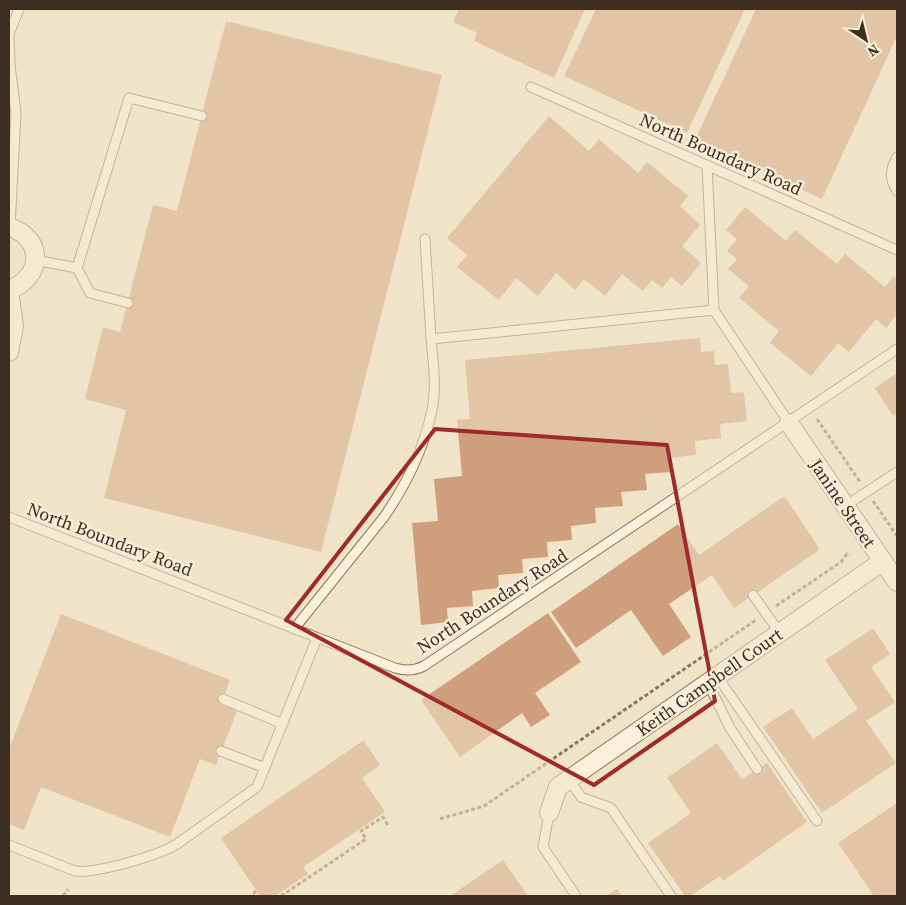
<svg xmlns="http://www.w3.org/2000/svg" width="906" height="905" viewBox="0 0 906 905" font-family="'Source Serif 4',serif">
	<style>
		.building { fill: #cf9f7d }
		.lines { fill: none; stroke-linecap: round; stroke-linejoin: round }
		.service-casing { stroke: #8d765c; stroke-width: 11 }
		.minor-casing { stroke: #8d765c; stroke-width: 20 }
		.path { stroke: #8d765c; stroke-width: 3; stroke-dasharray: 4 2.5; stroke-linecap: butt }
		.service { stroke: #faf1dc; stroke-width: 9 }
		.minor { stroke: #faf1dc; stroke-width: 18 }
		.marked { fill: none; stroke: #9e2a2b; stroke-width: 4; stroke-linejoin: round }
		.labels { text-anchor: middle; dominant-baseline: central; stroke-width: 5; stroke-linejoin: round; paint-order: stroke }
		.street-label { font-size: 18px; fill: #3d2e20; stroke: #f7eed8 }
	</style>
	<rect width="100%" height="100%" fill="#f0e4c8"/>
	<path class="building" d="M459,9H585L554,78L474,41L477,33L453,22Z
		M596,9H745L687,133L564,76Z
		M756,9H897V36L822,199L695,140Z
		M226,21L442,75L321,552L104,498L126,410L85,399L103,327L120,332L153,205L177,211Z
		M549,116L589,151L599,139L638,173L647,162L688,196L680,206L700,225L682,246L701,263L682,286L671,277L662,288L652,280L643,291L622,274L605,296L584,279L575,290L556,273L538,296L516,278L499,300L457,267L467,255L447,238Z
		M745,207L786,241L795,230L837,264L845,254L885,287L893,276L897,279V314L886,328L876,319L849,352L838,343L811,376L770,343L779,331L739,298L749,286L728,269L737,259L727,251L737,239L726,230Z
		M700,338L701,352L714,351L715,365L728,364L731,393L744,392L747,421L720,424L721,438L695,441L696,455L670,458L671,472L645,474L647,490L621,492L623,506L595,508L596,523L571,526L572,540L547,542L548,557L522,559L523,573L498,575L499,588L472,591L473,606L447,608L448,622L421,625L412,523L438,521L434,479L462,476L457,420L470,419L465,360Z
		M897,373V413L893,416L875,388Z
		M783,497L786,498L819,548L818,551L734,608L712,575L669,604L691,637L663,656L631,610L576,648L551,612L678,524L699,555Z
		M548,613L581,662L535,693L550,715L531,727L522,713L460,757L421,700Z
		M61,614L230,680L221,704L237,711L216,765L200,759L170,837L41,787L24,830L9,824V749Z
		M873,628L890,654L871,667L895,702L866,721L896,763L822,813L763,727L792,708L813,739L858,709L825,660Z
		M364,740L380,765L362,778L385,812L303,867L308,874L275,896H260L221,838Z
		M717,743L742,779L767,763L807,822L723,881L720,876L690,896H685L648,843L691,813L667,778Z
		M897,803V896H874L838,843Z
		M503,860L528,896H450Z
		M617,889L622,896H606Z"/>
	<g class="lines">
		<g class="service-casing">
			<path id="service" d="M531,87L897,250
				M897,157C890,170 889,179 897,191
				M707,165L714,310
				M10,227L16,113L10,65L9,34L19,9
				M35,260L77,268
				M128,303L90,293L77,268L129,98L202,116
				M431,339L714,310L789,423
				M845,506L897,472
				M9,517L395,668C405,671 414,671 424,666L897,349
				M753,595L780,633
				M294,629L384,517C406,485 424,449 432,410C437,386 433,362 431,338C429,305 427,272 425,239
				M717,676L817,821
				M708,683L730,728L757,769
				M223,699L283,724
				M221,751L265,768
				M569,779L581,797L611,808L671,896
				M549,813L543,847L576,896
				M9,845L75,871C96,874 160,855 177,844L257,787L317,638"/>
		</g>
		<g class="minor-casing">
			<path id="minor" d="M9,227C45,238 43,278 9,290
				M9,291L14,326L9,352
				M789,423L897,582
				M549,813L558,787L883,561"/>
		</g>
		<path class="path" d="M817,419L860,482
			M873,501L897,536
			M776,606L841,562L847,554L850,555
			M440,819L484,806L756,620
			M256,891L254,893L257,896
			M63,896L68,889
			M281,896L366,839L361,831L383,817L389,827"/>
		<use href="#service" class="service"/>
		<use href="#minor" class="minor"/>
	</g>
	<path d="M0 0H906V905H0ZM435,429L667,445L715,701L594,785L286,620Z" fill="#f0e4c8" fill-opacity=".55" fill-rule="evenodd"/>
	<path class="marked" d="M435,429L667,445L715,701L594,785L286,620Z"/>
	<g class="labels">
		<g class="street-label">
			<text transform="translate(721 154) rotate(24)">North Boundary Road</text>
			<text transform="translate(843 503) rotate(56)">Janine Street</text>
			<text transform="translate(110 539) rotate(21)">North Boundary Road</text>
			<text transform="translate(492 601) rotate(-33)">North Boundary Road</text>
			<text transform="translate(709 682) rotate(-35)">Keith Campbell Court</text>
		</g>
	</g>
	<rect width="906" height="905" fill="none" stroke="#3d2e20" stroke-width="20"/>
	<g transform="translate(866 40) rotate(145)" stroke="#f7eed8" stroke-width="4" paint-order="stroke">
	<path d="M0-4L9 19L0 12L-9 19Z" fill="#3d2e20"/>
	<text y="-8" font-size="14" font-weight="bold" text-anchor="middle" fill="#3d2e20">N</text>
	</g>
</svg>
